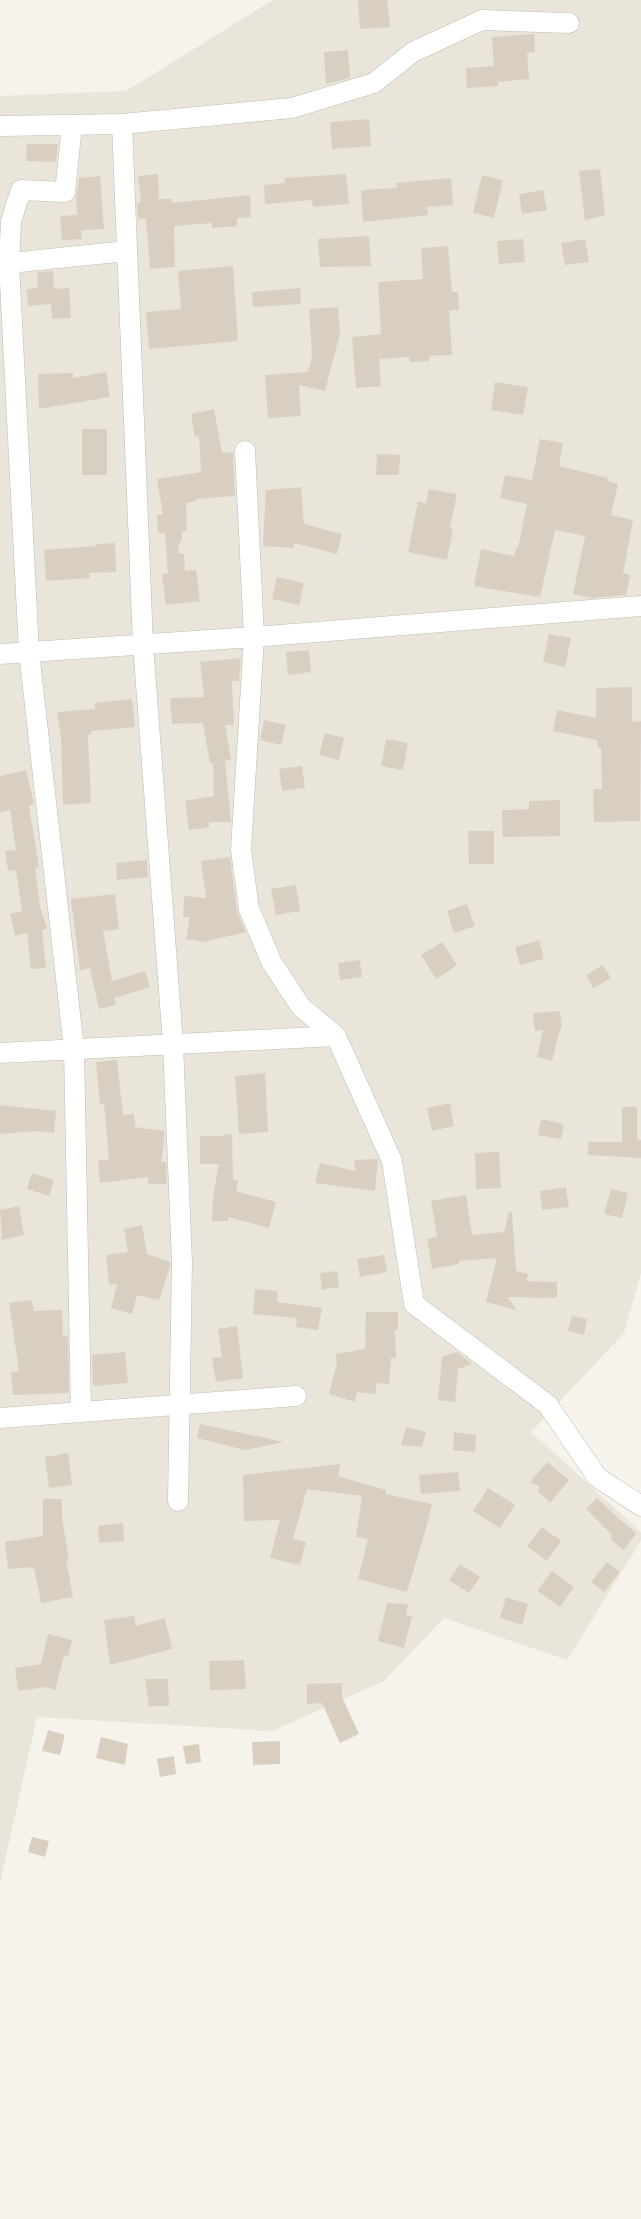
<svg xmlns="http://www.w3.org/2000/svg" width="641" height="2219" viewBox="0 0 641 2219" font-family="Commissioner,sans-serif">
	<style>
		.residential { fill: #eae5da }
		.building { fill: #d8cfc1 }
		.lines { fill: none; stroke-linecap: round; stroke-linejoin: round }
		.street-casing { stroke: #c2bbae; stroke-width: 21 }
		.street { stroke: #fff; stroke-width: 20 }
	</style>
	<rect width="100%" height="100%" fill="#f6f3ec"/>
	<path class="residential" d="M273,0H641V1273L624,1333L531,1432L641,1532V1541L567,1660L444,1618L384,1681L272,1731L37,1717L0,1883V96L126,91Z"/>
	<path class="building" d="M358,0H387L390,27L360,29Z
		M534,34L535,52L527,53L529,79L498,82V86L467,88L466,68L494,66L492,37Z
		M348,50L350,78L326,84L324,52Z
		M369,119L371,146L332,149L330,122Z
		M27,144H58L56,162L26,161Z
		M600,169L605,215L585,220L579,171Z
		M158,174L159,199H172V203L250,195L251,217L237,218V226L212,228V223L174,226L175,267L150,269L146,218L138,219L137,203L141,202L138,176Z
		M346,174L349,204L313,207L312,200L265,204L264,185L285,183L284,178Z
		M482,175L503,180L494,218L473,213Z
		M100,176L104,229L81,230L82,239L62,240L60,216L77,215L76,197L79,178Z
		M451,178L453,205L427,207L428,215L363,222L361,190L397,188L396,183Z
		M543,190L547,210L522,214L519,194Z
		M369,236L371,266L320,267L318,239Z
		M523,239L525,262L499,264L497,241Z
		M585,239L589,262L565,265L561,243Z
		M448,246L452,292H458L459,310H449L452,355L429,356V361L410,362L409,357L379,359L381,386L356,388L352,337L381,334L378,282L423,279L421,248Z
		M233,266L238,341L149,349L146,312L181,309L178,271Z
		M53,271L54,289L69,288L71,318L52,319L51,304L28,306L27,289L38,288L37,272Z
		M300,288L301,304L253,307L252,292Z
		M338,307L340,333L325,391L299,385L301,416L268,418L265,375L308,372L312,356L309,309Z
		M106,372L110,397L39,409L38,374L73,373V378Z
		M495,382L528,387L523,415L491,410Z
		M214,409L222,453L233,452L235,496L196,499V501L186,503L187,531H182V541H180L178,553L184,554L185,571L196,570L200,601L166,605L162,574L168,573L165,533H158L157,515L163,514L157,479L201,472L199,436L195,437L191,414Z
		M82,429H107V475H82Z
		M540,439L563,443L559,466L608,478L607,481L618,484L611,515L633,520L623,573L630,575L626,595L593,598L573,594L585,536L555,530L540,597L474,586L481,549L514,556L516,547L518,548L527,504L500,498L505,475L532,480Z
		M377,454L400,455L399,475H376Z
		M301,487L304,524L342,534L337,554L294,543V548L263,546L266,490Z
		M429,489L457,494L450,528L453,529L447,560L408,552L418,501L426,504Z
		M115,543L116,572L89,573L90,578L46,581L44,550L96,546V544Z
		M277,577L304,583L299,605L272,599Z
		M549,634L571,638L565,667L543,662Z
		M309,650L311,672L288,675L286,652Z
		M241,658L239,681H232L234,725H225L231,760L225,761L231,822H209V827L189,830L185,801L214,796L213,763H210L203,723L172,724L170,698L204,697L200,662Z
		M632,687V722L641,721L640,821L594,822L593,789H602L601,748H598L597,740L553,731L557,710L596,718V688Z
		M132,699L135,727L91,731V735H88L91,803L63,805L61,737L57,712L95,709V703Z
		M264,720L286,725L281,745L260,740Z
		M325,733L344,738L339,760L319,755Z
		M386,739L408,743L403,770L381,766Z
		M302,766L305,788L282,791L279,769Z
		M26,770L34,804L29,806L39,867L35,868L40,907L47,928L42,930L46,968L31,969L27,933L15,936L10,914L22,911L16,870L8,871L5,851L16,850L10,810L0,812V776Z
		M560,800V836L503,837L502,810L529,809V801Z
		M468,831H494V864H469Z
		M230,857L237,911L246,932L203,942L186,939L190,917H183L184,896L206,898L201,861Z
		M147,860L148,877L117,880L116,863Z
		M296,885L300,911L276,915L271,889Z
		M115,894L119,929L103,931L112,981L145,971L150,987L114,998L116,1005L99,1009L90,968L80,970L71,899Z
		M467,904L475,926L454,933L447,911Z
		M539,940L544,959L520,965L515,947Z
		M442,942L457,965L436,979L421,955Z
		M360,960L362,977L340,980L338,963Z
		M603,965L611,978L593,988L586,975Z
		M560,1011L562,1028L560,1029L552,1061L537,1057L543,1030L535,1031L533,1013Z
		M117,1060L123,1115L134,1114L135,1127L165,1131L161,1162H166L167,1184H148V1177L100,1183L98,1161L109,1159L104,1104H100L96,1062Z
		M265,1073L268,1132L239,1134L235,1076Z
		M450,1103L454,1126L432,1131L427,1108Z
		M0,1105L56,1111L54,1133L36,1131L0,1134Z
		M622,1107H637V1140H641V1158L588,1155V1142H622Z
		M541,1119L564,1124L561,1139L538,1135Z
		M225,1134L232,1135L233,1180L238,1181L236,1191L276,1202L269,1228L228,1217V1221H212L213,1196L219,1164H200V1136H224Z
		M499,1152L501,1188L476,1189L475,1153Z
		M378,1159L375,1191L315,1183L320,1163L356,1171L354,1160Z
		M32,1173L54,1180L49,1196L27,1189Z
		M566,1187L569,1207L542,1210L540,1191Z
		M611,1189L628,1193L622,1218L604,1214Z
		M466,1195L472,1235L504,1232L509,1212H512L516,1271L528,1274L526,1281L557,1282V1298L507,1297L517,1310L486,1302L497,1258L459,1261V1264L432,1269L427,1239L437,1237L431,1201Z
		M19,1206L24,1235L2,1240L0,1210Z
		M142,1225L147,1254L170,1262V1267L159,1300L137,1295L132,1314L111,1308L117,1284L109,1285L106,1255L128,1252L124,1229Z
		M384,1255L387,1272L360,1277L357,1259Z
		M337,1271L339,1287L322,1290L320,1273Z
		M255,1289L278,1291L277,1302L322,1308L318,1330L296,1327L297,1318L253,1314Z
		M32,1300L34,1311L62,1310L63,1337L68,1336L69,1393L13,1395L11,1372L19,1371L9,1303Z
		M366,1312H398V1330H395L396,1358H391L389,1384L377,1383L375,1394L357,1392L355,1402L329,1394L337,1363L336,1354L365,1349Z
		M572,1316L587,1319L584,1335L568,1331Z
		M237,1326L243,1378L216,1382L212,1358L222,1357L218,1329Z
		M125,1352L128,1383L93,1386L92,1355Z
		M457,1352L472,1364L458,1369L455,1402L438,1400L442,1357Z
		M200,1424L284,1442L245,1450L197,1438Z
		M406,1427L426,1432L422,1447L401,1445Z
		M454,1432L476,1435L475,1452L453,1450Z
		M68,1453L72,1485L49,1488L45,1457Z
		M547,1462L569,1480L550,1503L538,1492L539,1486L530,1482Z
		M340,1464L338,1476L386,1490L385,1494L432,1504L427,1525L407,1592L358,1579L368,1539L356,1537L362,1496L307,1489L293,1539L306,1542L300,1565L270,1558L280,1520L244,1521L243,1475Z
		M458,1472L460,1491L421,1494L419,1475Z
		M488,1488L515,1505L500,1528L473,1511Z
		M597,1498L616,1516L636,1533L624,1550L610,1539L613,1536L586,1509Z
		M43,1499H62V1517L69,1559H66L73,1597L41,1603L34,1567L8,1569L5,1542L43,1536Z
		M123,1523L124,1541L99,1543L98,1526Z
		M542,1527L561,1541L547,1561L527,1546Z
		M607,1562L620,1572L604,1592L591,1582Z
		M460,1564L480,1577L469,1593L449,1580Z
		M552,1571L574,1587L560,1607L537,1591Z
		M506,1597L528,1604L522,1625L500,1618Z
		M387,1603L408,1604L406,1615L412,1616L404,1648L378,1641Z
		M134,1616L136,1626L165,1618L172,1649L110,1665L104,1620Z
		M48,1634L72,1640L68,1657L64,1656L55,1690L46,1687L18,1691L15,1668L41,1664Z
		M244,1660L246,1689L210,1690L209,1661Z
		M145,1679H168L169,1706H149Z
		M342,1683V1697L359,1734L340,1743L322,1703L307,1704V1684Z
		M48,1730L65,1735L60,1755L42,1751Z
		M101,1737L128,1744L125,1765L96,1758Z
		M280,1741V1764L253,1765L252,1742Z
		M199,1744L201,1762L186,1764L183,1746Z
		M174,1756L176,1774L160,1777L157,1759Z
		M32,1837L49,1841L45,1857L28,1852Z"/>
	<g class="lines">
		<g class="street-casing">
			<path id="street" d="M122,124L143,644L173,1044L182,1262L178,1501
				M72,125L65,192L21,190L11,221L9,263L29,652L74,1049L81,1412
				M0,126L122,124L292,108L374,83L413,52L482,20L569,23
				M0,264L127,251
				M245,451L254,637L241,850L249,909L272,963L301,1007L336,1036L392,1161L414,1304L548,1405L597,1477L641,1506
				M0,654L254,637L641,606
				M0,1053L336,1036
				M0,1418L296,1396"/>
		</g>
		<use href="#street" class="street"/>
	</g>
</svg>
